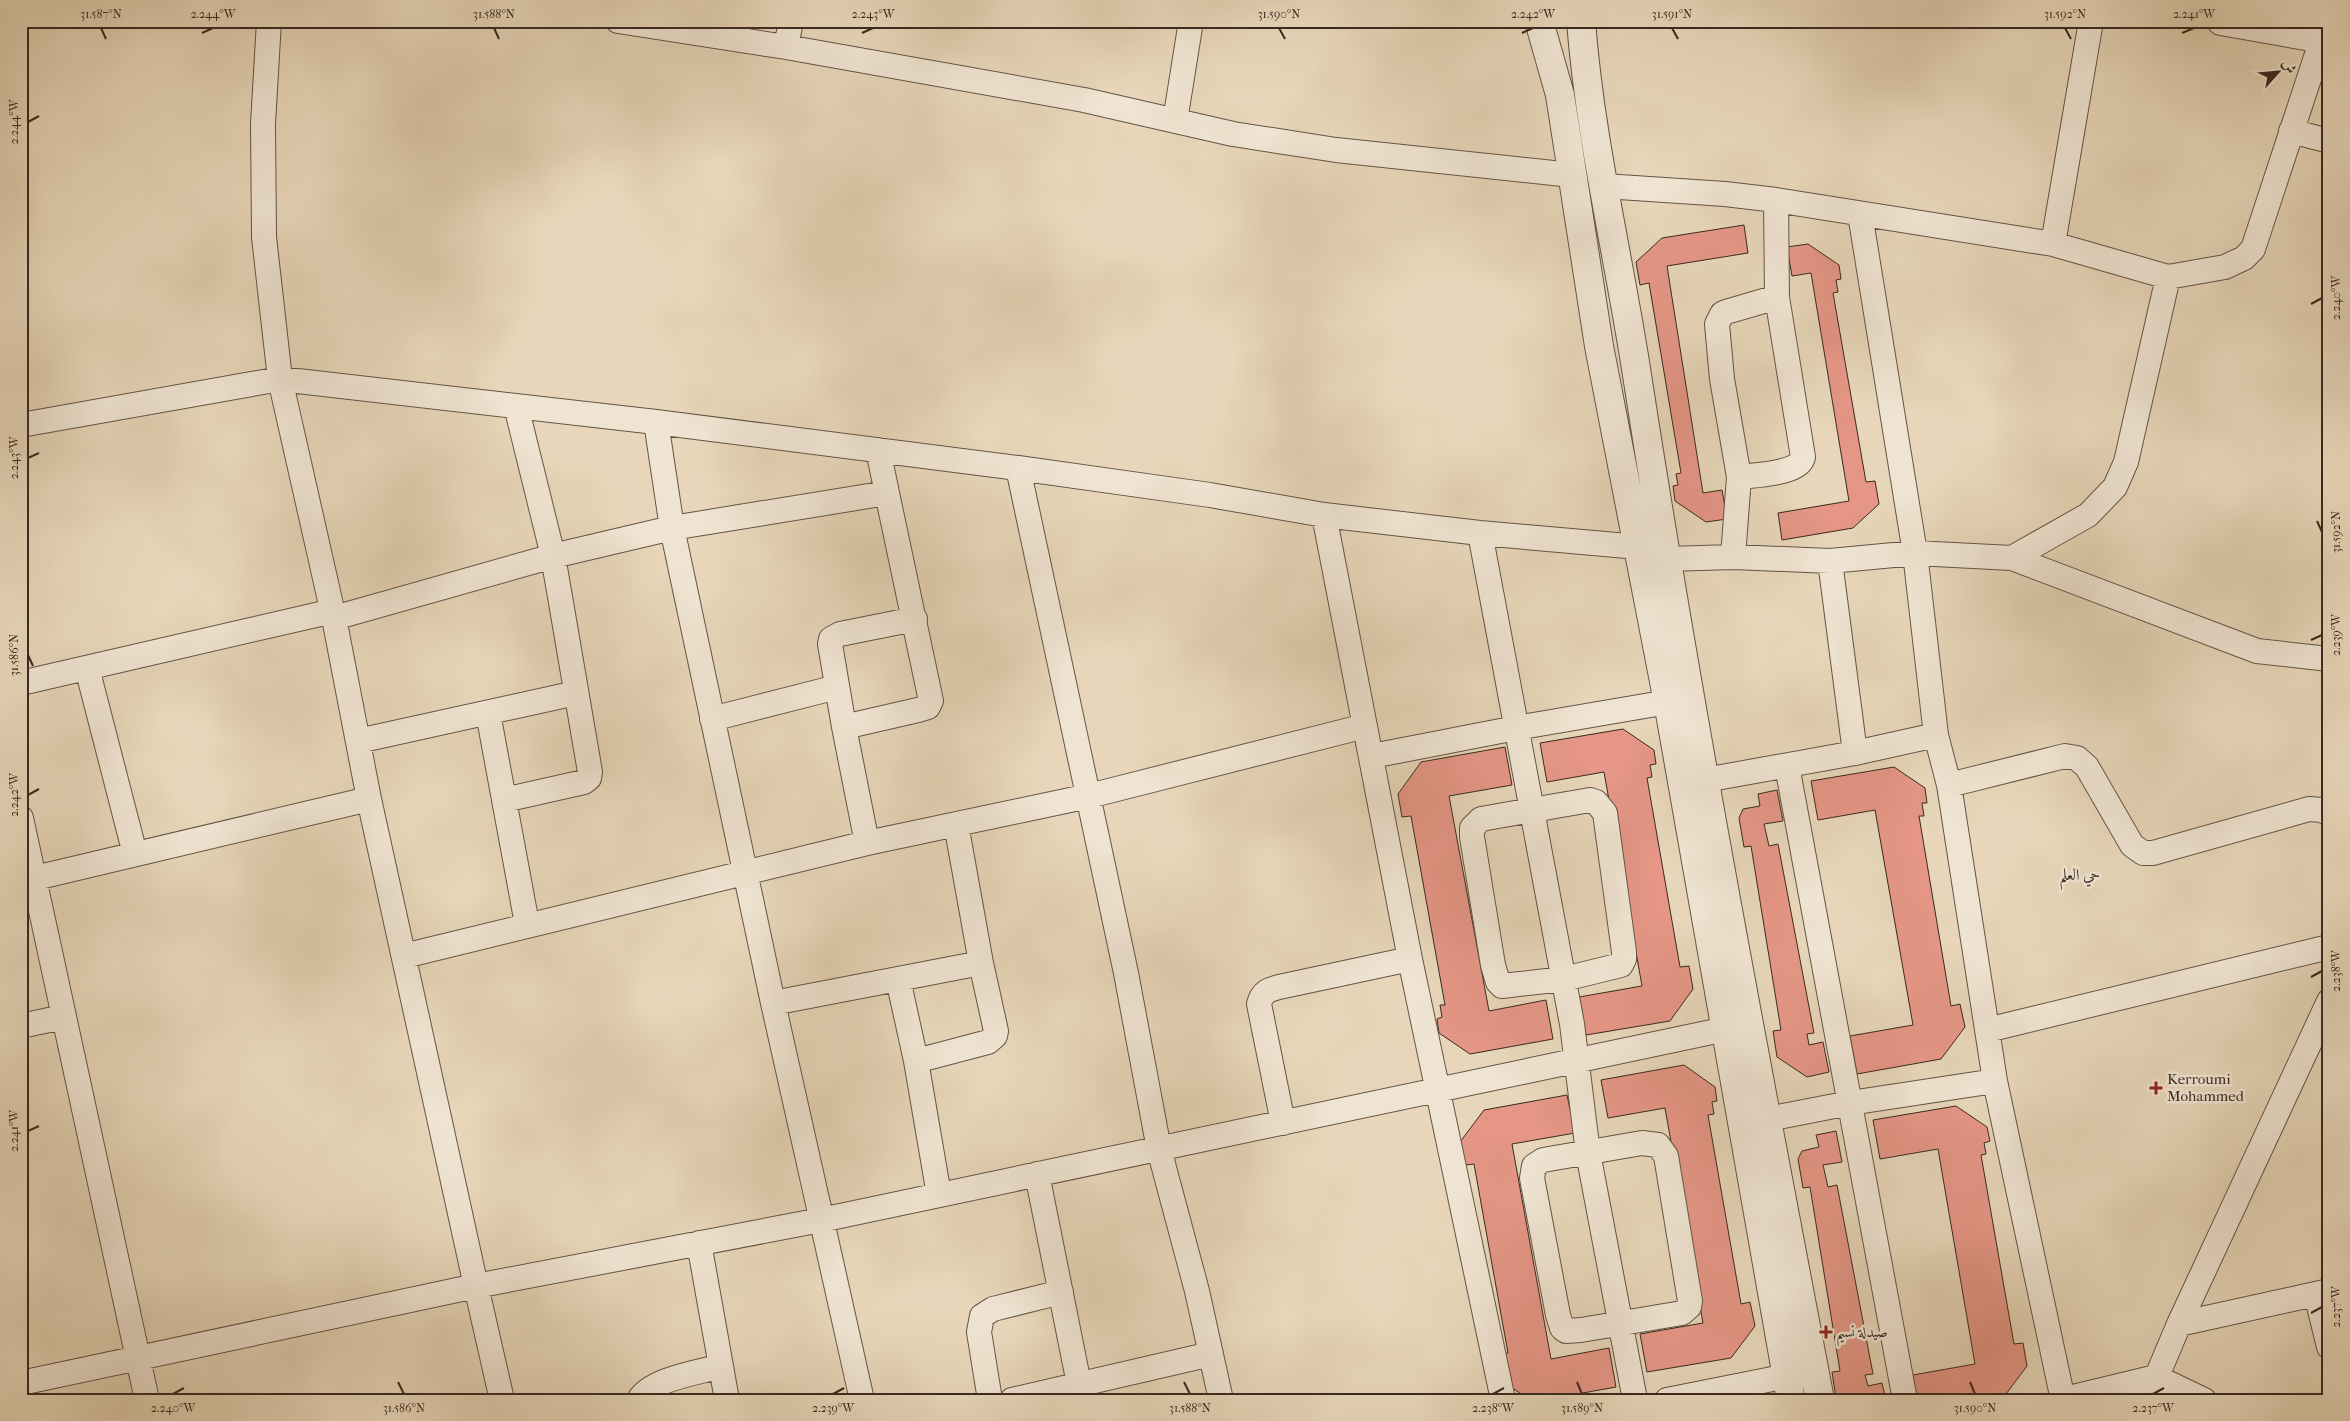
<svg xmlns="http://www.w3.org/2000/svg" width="2350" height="1421" viewBox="0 0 2350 1421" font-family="'IM FELL French Canon',Amiri,serif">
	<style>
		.building { fill: #e59686; stroke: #392920 }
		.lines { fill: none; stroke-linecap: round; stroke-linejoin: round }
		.minor-casing { stroke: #645446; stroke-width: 26 }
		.tertiary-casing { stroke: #645446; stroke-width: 30 }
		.minor { stroke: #efe4d2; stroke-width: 24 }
		.tertiary { stroke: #efe4d2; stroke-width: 28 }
		.ticks { fill: none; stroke: #392920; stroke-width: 2 }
		.poi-dot { fill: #8f2418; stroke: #efe4d2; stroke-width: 2 }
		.labels { text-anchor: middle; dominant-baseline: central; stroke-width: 5; stroke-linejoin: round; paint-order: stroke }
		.poi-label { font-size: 15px; fill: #392920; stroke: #efe4d2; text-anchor: start }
		.neighbourhood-label { font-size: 16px; fill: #392920; stroke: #efe4d2 }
		.neatline { fill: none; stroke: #392920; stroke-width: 2 }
		.ticks-label { font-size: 12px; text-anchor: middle; fill: #392920 }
	</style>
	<rect width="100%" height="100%" fill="#e7d6b9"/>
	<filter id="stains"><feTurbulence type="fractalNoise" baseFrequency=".004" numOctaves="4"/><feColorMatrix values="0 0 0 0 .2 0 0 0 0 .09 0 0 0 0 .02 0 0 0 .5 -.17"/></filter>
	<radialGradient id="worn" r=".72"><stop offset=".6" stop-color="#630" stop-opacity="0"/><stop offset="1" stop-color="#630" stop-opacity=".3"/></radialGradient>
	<path class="building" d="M1744,225L1748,253L1667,266L1703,493L1722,490L1727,519L1706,522L1675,501L1673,486L1678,485L1676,474L1681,473L1649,283L1640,285L1636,262L1662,238Z
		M1808,244L1839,265L1841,279L1836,280L1838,292L1833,293L1866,482L1875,481L1879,504L1853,528L1782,540L1778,513L1849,501L1811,273L1792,276L1787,247Z
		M1623,729L1654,750L1656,764L1650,765L1652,777L1647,778L1680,967L1689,966L1693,989L1670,1021L1586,1035L1579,997L1642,986L1604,772L1547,782L1540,743Z
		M1505,747L1512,785L1449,796L1489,1011L1546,1000L1553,1039L1470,1054L1439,1033L1437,1019L1442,1017L1440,1005H1445L1411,816L1402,817L1398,794L1421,762Z
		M1894,767L1925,788L1927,803H1922L1924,816H1919L1951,1006L1960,1004L1965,1027L1941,1059L1857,1074L1850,1036L1913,1025L1875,810L1818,820L1811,781Z
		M1777,790L1783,821L1764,824L1769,846L1778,844L1814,1033L1807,1034L1809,1045L1823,1042L1829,1072L1807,1077L1777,1057L1773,1031L1781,1030L1751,846L1744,847L1739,818L1743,809L1760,806L1758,794Z
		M1684,1065L1715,1087L1717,1101L1712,1102L1714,1114L1708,1115L1741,1304L1750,1302L1755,1326L1731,1358L1647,1372L1640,1334L1703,1323L1665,1108L1608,1118L1601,1080Z
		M1567,1095L1575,1133L1512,1144L1551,1359L1609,1348L1616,1387L1544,1400H1530L1502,1381L1503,1354L1508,1353L1474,1164L1465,1165L1460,1142L1484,1110Z
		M1956,1106L1987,1127L1990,1141L1984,1143L1986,1154L1981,1155L2014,1344L2023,1343L2027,1366L2003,1398L1917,1400L1913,1375L1975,1364L1938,1149L1880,1159L1873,1120Z
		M1836,1131L1842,1162L1823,1165L1828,1187L1837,1185L1873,1374L1865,1375L1868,1386L1882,1383L1886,1400L1836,1398L1832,1372L1840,1371L1810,1187L1803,1188L1798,1159L1802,1151L1819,1147L1816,1135Z"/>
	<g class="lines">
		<g class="minor-casing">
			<path id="minor" d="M618,21L786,47L1084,100L1233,134L1336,150L1572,175
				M786,47L791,21
				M1175,121L1191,21
				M2291,131L2329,141
				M1604,186L1725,194L1776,200L2053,244L2168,277L2225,267L2244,258L2253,249L2322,39
				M1860,214L1915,553L1936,735L1949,785L1995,1081L2063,1400
				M2053,244L2091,21
				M656,422L672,528L773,1003L862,1400
				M21,425L280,379L264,237L263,124L269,21
				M878,450L887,493
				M1018,468L1126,973L1159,1149L1197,1291L1221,1400
				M1739,477C1754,475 1800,474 1803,457L1777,297L1776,200
				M1324,515L1410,959L1503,1400
				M1480,533L1572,1024L1588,1153L1635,1400
				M1733,557L1739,477L1722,379L1717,324L1722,314L1726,312L1777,297
				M2012,558L2088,515L2115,487L2126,462L2168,277
				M1667,559L1733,557L1830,561L1915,553L2012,558L2257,651L2329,659
				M1830,561L1855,753
				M334,618L553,556L672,528L887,493L931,701L928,707L918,710L844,727L867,843
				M87,668L135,854
				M21,683L333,611
				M488,713L527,924
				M712,719L837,687
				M844,727L830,644L831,639L840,634L915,619
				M358,741L576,693
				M1372,756L1516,728L1668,702
				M1787,766L1905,1400
				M1705,780L1855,753L1936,735
				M1949,785L2065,756L2077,758L2087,767L2132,845L2143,853H2153L2309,809L2322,810L2329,814
				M504,800L584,782L589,778L590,772L553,556L516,406
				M1590,800L1596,802L1605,813L1624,952V959L1621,965L1564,979L1502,986L1498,982L1493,965L1472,837V828L1481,819Z
				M21,818L147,1400
				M35,878L369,799
				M404,956L867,843L1089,796L1365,726
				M898,979L916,1061
				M773,1003L981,963
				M21,1026L63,1017
				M1987,1030L2329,947
				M1768,1119L1850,1103L1995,1081
				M1283,1123L1259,1004C1262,992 1268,990 1279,987L1410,959
				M1642,1143L1658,1145L1666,1156L1690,1301L1689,1307L1682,1313L1581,1330L1566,1331L1562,1328L1558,1315L1532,1178L1534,1166L1543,1160Z
				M1037,1174L1079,1384
				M939,1195L916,1061L988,1042L995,1036L996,1031L981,963L956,824
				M699,1243L727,1400
				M2316,1294L2329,1347
				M2179,1324L2329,1291
				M21,1383L476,1286L821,1220L1726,1029
				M502,1400L476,1286L369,799L334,618L280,379L656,422L1018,468L1210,495L1324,515L1480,533L1639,547
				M639,1400C651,1379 697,1373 721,1366
				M990,1400L979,1332L982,1316L993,1309L1061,1292
				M1012,1400L1211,1354
				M1667,1400L1787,1376L1805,1375
				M2061,1400L2156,1377L2204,1400
				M2147,1400L2179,1324L2329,1001"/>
		</g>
		<g class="tertiary-casing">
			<path id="tertiary" d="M1539,21L1560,95L1599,346L1668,702L1791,1400
				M1581,21C1590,140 1619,257 1637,375C1690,718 1755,1059 1820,1400
				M2221,21L2329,40"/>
		</g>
		<use href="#minor" class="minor"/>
		<use href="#tertiary" class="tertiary"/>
	</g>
	<path class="ticks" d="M101,28L106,39M494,28L499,39M1279,28L1285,39M1672,28L1678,39M2065,28L2071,39M202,33L213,28M862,33L873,28M1522,33L1533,28M2182,33L2194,28M28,122L39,116M2311,304L2322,298M28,458L39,453M2317,521L2322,532M2311,640L2322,635M28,655L33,666M28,795L39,789M2311,977L2322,971M28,1131L39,1126M2311,1313L2322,1307M398,1382L404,1394M1184,1382L1190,1394M1577,1382L1582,1394M1970,1382L1975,1394M173,1394L184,1388M833,1394L844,1388M1493,1394L1504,1388M2153,1394L2164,1388"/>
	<g class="poi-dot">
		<path d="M2153.5 1080.5h5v5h5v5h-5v5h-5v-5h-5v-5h5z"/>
		<path d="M1823.5 1324.5h5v5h5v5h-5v5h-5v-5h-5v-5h5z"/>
	</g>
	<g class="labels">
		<g class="poi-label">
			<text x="2167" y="1079">Kerroumi<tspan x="2167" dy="17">Mohammed</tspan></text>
			<text x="1836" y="1332">صيدلة نسيم</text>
		</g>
		<g class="neighbourhood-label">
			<text x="2080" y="874">حي العلم</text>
		</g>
	</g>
	<rect width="2350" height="1421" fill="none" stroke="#e7d6b9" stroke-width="55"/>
	<g transform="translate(2278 72) rotate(63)" stroke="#efe4d2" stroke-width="4" paint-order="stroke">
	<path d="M0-4L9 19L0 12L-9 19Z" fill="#392920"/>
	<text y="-8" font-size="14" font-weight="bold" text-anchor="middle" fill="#392920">ش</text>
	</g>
	<rect x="28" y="28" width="2294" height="1366" class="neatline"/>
	<g class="ticks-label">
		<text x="101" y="18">31.587°N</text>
		<text x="213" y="18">2.244°W</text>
		<text x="494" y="18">31.588°N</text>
		<text x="873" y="18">2.243°W</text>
		<text x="1279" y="18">31.590°N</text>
		<text x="1533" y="18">2.242°W</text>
		<text x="1672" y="18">31.591°N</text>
		<text x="2065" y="18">31.592°N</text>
		<text x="2194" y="18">2.241°W</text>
		<text transform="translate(14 122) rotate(-90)" y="4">2.244°W</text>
		<text transform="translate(2336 298) rotate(-90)" y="4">2.240°W</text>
		<text transform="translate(14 458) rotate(-90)" y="4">2.243°W</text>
		<text transform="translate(2336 532) rotate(-90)" y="4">31.592°N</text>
		<text transform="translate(2336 635) rotate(-90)" y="4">2.239°W</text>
		<text transform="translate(14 655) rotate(-90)" y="4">31.586°N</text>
		<text transform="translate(14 795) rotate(-90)" y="4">2.242°W</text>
		<text transform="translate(2336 971) rotate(-90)" y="4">2.238°W</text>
		<text transform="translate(14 1131) rotate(-90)" y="4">2.241°W</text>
		<text transform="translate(2336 1307) rotate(-90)" y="4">2.237°W</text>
		<text x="173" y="1412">2.240°W</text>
		<text x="404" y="1412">31.586°N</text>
		<text x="833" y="1412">2.239°W</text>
		<text x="1190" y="1412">31.588°N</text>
		<text x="1493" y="1412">2.238°W</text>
		<text x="1582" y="1412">31.589°N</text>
		<text x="1975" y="1412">31.590°N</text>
		<text x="2153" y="1412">2.237°W</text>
	</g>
	<rect width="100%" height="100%" filter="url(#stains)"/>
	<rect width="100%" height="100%" fill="url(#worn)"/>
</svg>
